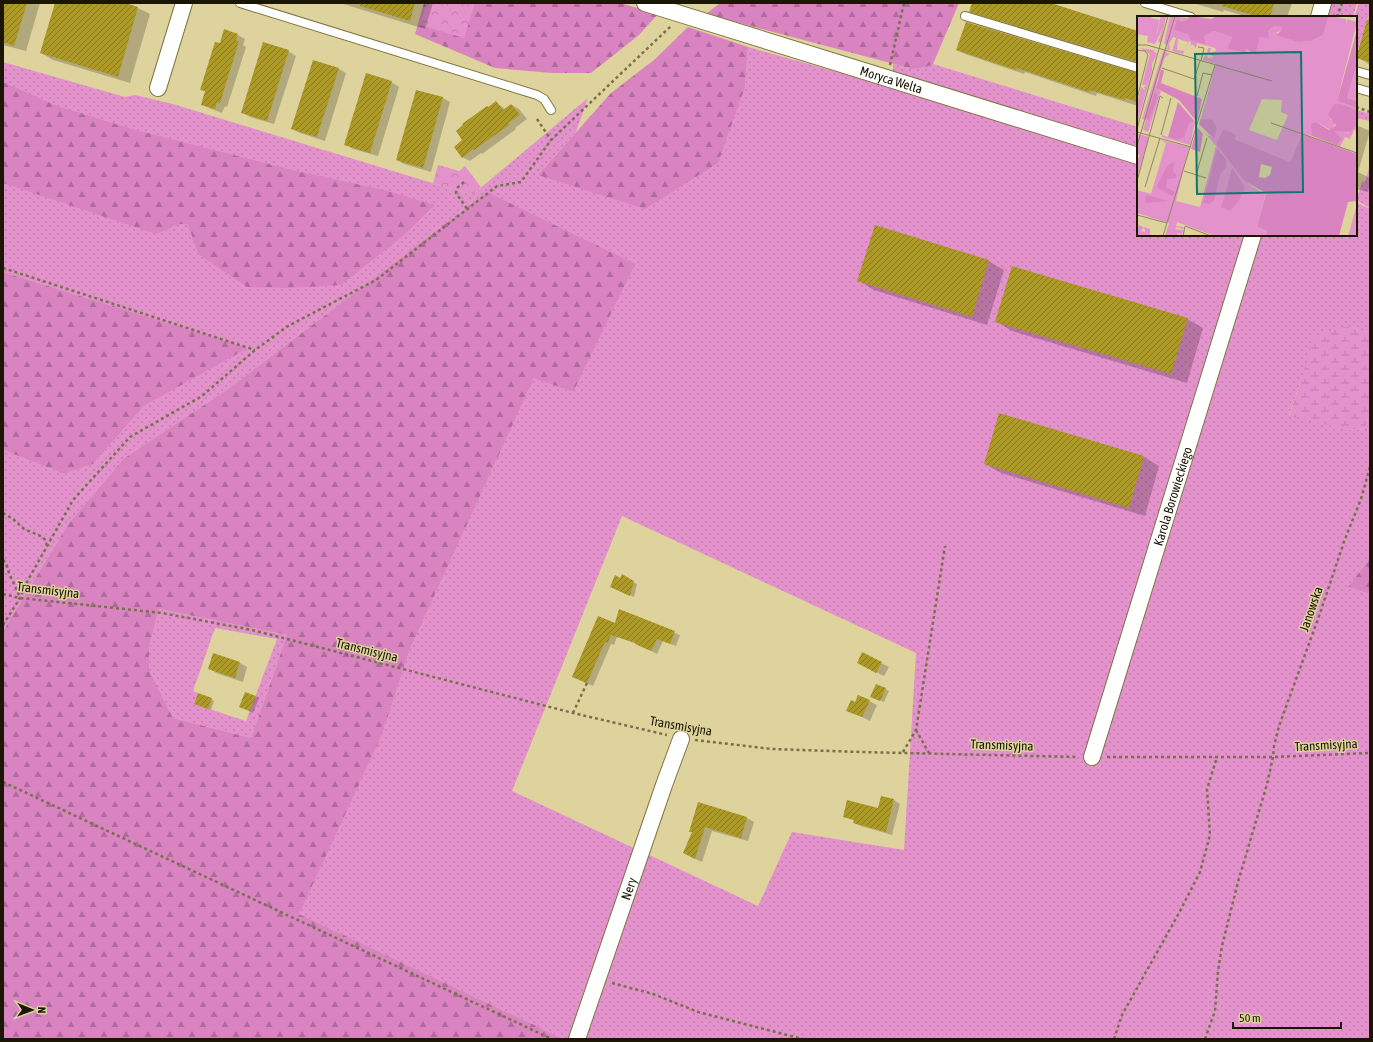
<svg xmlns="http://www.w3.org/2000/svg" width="1373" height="1042" viewBox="0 0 1373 1042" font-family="'Asap Condensed',sans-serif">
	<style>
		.grass { fill: url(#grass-dots); fill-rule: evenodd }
		.forest { fill: url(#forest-firs); fill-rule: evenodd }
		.wetland { fill: url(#wetland-marsh) }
		.park { fill: url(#park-crowns) }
		.shadow { fill: #0003 }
		.building { fill: url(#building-hatch) }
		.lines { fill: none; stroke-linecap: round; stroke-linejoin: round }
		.lane-casing { stroke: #807643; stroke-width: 10 }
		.street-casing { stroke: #807643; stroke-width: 18 }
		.path { stroke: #78714d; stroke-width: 2.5; stroke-dasharray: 3 3; stroke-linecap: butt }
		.lane { stroke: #fff; stroke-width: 8 }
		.street { stroke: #fff; stroke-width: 16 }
		.labels { text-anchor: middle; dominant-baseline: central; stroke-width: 3; stroke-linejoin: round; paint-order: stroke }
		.street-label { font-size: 13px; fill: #1a1603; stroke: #ded39d }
		.inset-road { fill: none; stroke: #90875f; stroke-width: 1 }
		.view { fill: #0f766e; fill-opacity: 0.15; stroke: #0f766e; stroke-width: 2 }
		.inset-edge { fill: none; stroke: #1a1603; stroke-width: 2 }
	</style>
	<defs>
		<pattern id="grass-dots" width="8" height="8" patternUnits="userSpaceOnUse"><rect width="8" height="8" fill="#e492cc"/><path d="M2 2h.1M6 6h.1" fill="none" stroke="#c37dae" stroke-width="1.8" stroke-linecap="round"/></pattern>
		<pattern id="forest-firs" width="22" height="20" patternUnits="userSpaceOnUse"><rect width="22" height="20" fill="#d984c1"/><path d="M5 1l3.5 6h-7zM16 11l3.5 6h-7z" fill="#af6b9b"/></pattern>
		<pattern id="wetland-marsh" width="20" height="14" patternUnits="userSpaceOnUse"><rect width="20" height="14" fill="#e492cc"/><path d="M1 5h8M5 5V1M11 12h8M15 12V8" fill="none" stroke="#c37dae"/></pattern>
		<pattern id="park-crowns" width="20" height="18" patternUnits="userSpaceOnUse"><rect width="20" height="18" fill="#e492cc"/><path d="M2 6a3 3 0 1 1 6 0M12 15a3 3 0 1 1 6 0" fill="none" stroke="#c37dae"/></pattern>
		<pattern id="building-hatch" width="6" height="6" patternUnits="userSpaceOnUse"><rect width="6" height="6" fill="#ad9926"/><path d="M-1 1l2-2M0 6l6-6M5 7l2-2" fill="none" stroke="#8c7c1f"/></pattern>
	</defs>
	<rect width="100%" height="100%" fill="#ded39d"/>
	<path class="grass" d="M1332,3H1357L1353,17H1327Z
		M1359,3H1370V15H1369L1356,56V17H1354Z
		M748,47L940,101L1138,163V235H1356V202L1370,209V333L1348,326L1302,378L1289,415L1351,430L1365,429L1370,411V558L1348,587L1370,594V1039H577L645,853L758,906L792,832L904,850L916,653L622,516L512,791L638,850L573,1039H564L298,914L382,735L410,649L534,377L573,392L487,192L228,389L123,459L69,523L3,631V450L64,474L93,464L144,406L247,348L3,272V62L125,97L135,95L173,104L472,195L588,98L576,132L538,175L745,87Z
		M893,64C909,68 917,71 933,64L1138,127V147L893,72Z
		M1356,110L1370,114L1369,121L1356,118Z
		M1370,165V208L1356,200V192L1359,193L1362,181L1365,182Z
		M159,609L287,635L251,738L173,718L149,670V648ZM215,628L277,639L246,721L194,704L198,693L193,691Z"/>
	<path class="forest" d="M424,3H620L658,14L639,35L591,73H552L495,68L415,34Z
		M720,3H959L933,64L926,67L913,69L706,14Z
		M688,27L748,47L745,87L718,163L645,209L538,175L611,93L654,60Z
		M3,82L57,106L132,129L292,170L388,191L435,205L403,236L341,285L287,288L247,287L198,254L188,224H179L156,234L3,183Z
		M487,192L635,264L573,392L534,378L410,649L382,735L299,914L564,1039H3V631L69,523L123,459L228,389ZM159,609L287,635L251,738L173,718L149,670V648Z
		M3,273V272L248,348L144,406L93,464L64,474L3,450Z
		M1370,558V594L1348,587Z"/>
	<path class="wetland" d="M1348,326L1370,333V411L1365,429L1351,430L1289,416L1302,378L1314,336Z"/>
	<path class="park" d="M427,3H475L464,38L420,25Z
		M438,165L459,171L465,166L481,187L472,195L433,183Z"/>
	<path class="shadow" d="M3,3H40L26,51L3,45Z
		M56,3H123L138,8L150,14L130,83L53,60L41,53Z
		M340,3H433L425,29Z
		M973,3H1039L1138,32V64L978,15L970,11Z
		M1193,3H1292L1287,17H1248L1224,10L1223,12Z
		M1369,16H1370V65L1357,57Z
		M238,35L245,39L243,45L246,47L227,107L225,106L222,113L209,108L202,104Z
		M957,50L1138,74V106L1097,93L1096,96L1025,72L1024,74L965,54Z
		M288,51L296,56L274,124L250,117L242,112Z
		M339,69L346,73L325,141L300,133L292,129Z
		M391,82L399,87L378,156L353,149L345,144Z
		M417,91L443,98L450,102L431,172L404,164L397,160Z
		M496,102L506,110L512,105L519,109L527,119L515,128L516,129L482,154L481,153L470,161L462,157L464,140L489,108Z
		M1356,125L1370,131L1358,172L1370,178V184L1368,192L1356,189Z
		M988,261L1004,270L987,325L874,290L859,281Z
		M1187,319L1203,328L1187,383L1012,331L997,322Z
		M1144,457L1159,466L1145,516L1001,473L985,464Z
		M622,576L637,584L634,597L614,588Z
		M620,610L680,635L676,646L663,641L657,654L637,644L617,637L614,645L611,644L593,686L579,680L616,624Z
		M214,654L240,663L247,667L243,682L216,673L209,668Z
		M881,663L889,667L884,676L866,667Z
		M885,689L889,691L884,702L875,698Z
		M255,696L259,698L253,713L240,707Z
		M211,699L214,701L211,710L195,704Z
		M869,701L877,705L870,721L848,710L855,703Z
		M882,797L894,800L900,804L892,835L861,826L854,823L855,821L844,816L878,810Z
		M699,803L747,818L754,822L748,841L712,831L702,862L691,857L693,833Z"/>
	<path class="building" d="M3,3H27L14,46L3,42Z
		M55,3H126L138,7L118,77L40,53Z
		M361,3H415L410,21L360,6Z
		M972,3H1051L1138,31V62L969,12Z
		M1223,3H1274L1270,17H1259L1222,6Z
		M1367,20H1370V62L1356,58Z
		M966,22L1138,73V102L1125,98V100L1090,90L1089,92L1017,68L1016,70L956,50Z
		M224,29L238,34L236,41H239L220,103L217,102L215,109L201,105L205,91L200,90L215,42L220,43Z
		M263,42L289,50L267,121L241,113Z
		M313,60L339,68L317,137L291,129Z
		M366,73L392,81L370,153L344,145Z
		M416,90L443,97L423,168L396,160Z
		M496,101L503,110L511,104L520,115L508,123L509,125L474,150L473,149L462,158L454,147L462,140L456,131L463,125L462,124L487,106L488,107Z
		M875,225L989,260L972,317L857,281Z
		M1012,266L1188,318L1171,374L995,322Z
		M999,413L1144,456L1129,508L984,464Z
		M622,574L634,581L630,596L610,587L615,575L620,578Z
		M619,609L675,631L670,644L657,639L651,651L635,644L636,643L611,635L608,643L605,642L587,683L572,677L598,616L615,623Z
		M862,652L882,662L876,673L857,663Z
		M213,653L240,662L235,678L208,669Z
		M876,684L886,688L880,701L870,697Z
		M245,692L256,696L250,711L239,707Z
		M198,693L212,698L208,709L194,704Z
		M858,695L870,700L862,717L846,711L851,700L855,702Z
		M881,796L894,799L886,832L853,823L854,820L843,817L847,800L878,808Z
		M698,802L747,817L741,838L705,827L695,859L683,853L692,832H689Z"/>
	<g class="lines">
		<g class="lane-casing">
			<path id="lane" d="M240,3L537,95L544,99L551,110
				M1145,3L1191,17
				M965,16L1138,68
				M1356,71L1370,75
				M1356,88L1370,92"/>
		</g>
		<g class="street-casing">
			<g id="street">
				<path id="s1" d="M645,3L1138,156"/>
				<path d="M1319,17L1323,3"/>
				<path d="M158,88L184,3"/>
				<path id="s2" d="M1092,757L1253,235"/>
				<path id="s3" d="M577,1039L664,785L681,739"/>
			</g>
		</g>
		<path class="path" d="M1337,17L1342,3
			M890,65L904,3
			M1356,107L1370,112
			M537,119L551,140
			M464,182L458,187L456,193L468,210
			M3,268L255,350
			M3,513L13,519L24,529L43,537L45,540L47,546
			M3,560L6,563L9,573L20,597
			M3,594L20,598L162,613L252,630L573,713L667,735
			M3,625L20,598L28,580L73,500L130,437L202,396L255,350L288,326L376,280L497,186L521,182L551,140L671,26
			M573,713L587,683
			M916,730L929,753
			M695,740L772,749L861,752L1078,757
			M903,752L916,730L945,546
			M1107,757H1273L1370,753
			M3,782L552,1039
			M612,983L653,994L698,1012L803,1039
			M1114,1039L1122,1015L1179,913L1200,872L1210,835L1207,789L1217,757
			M1205,1039L1215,1011L1218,971L1222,946L1238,882L1267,784L1273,757L1274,746L1279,726L1318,619L1345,539L1361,499L1370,467"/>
		<use href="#lane" class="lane"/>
		<use href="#street" class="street"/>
	</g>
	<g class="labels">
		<g class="street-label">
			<text stroke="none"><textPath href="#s1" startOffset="258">Moryca Welta</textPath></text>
			<text stroke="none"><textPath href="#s2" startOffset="273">Karola Borowieckiego</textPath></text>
			<text transform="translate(48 590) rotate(7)">Transmisyjna</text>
			<text transform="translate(1311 609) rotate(-71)">Janowska</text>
			<text transform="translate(367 650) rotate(14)">Transmisyjna</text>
			<text transform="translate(681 726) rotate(10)">Transmisyjna</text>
			<text transform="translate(1002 745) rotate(2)">Transmisyjna</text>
			<text transform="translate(1326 745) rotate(-3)">Transmisyjna</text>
			<text stroke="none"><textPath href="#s3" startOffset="159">Nery</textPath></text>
		</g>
	</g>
	<g transform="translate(1137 16)">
		<rect width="220" height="220" fill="#ded39d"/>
		<path d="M24,0H29L24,26H21L26,12L18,28L10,26L11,20L0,18V16L20,18ZM33,0L50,2L54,0L48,5L43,4L37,14L67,20L77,15L95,21L90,33L109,37L108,33L117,39L123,21L138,10L145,11V14L139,17L161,26L174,25L186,19L192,0L209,3V8L210,3L220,6L200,85L220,92V94L203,88L193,103L199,106L194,114L179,106L175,120L165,118L153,146L98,123L86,113L79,128L107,165L127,178L129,176L120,211L130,215L129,220H78L40,206L39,210L47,211L46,213L39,211L38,213L46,214L45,219L41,217L40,220H28L32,207L0,197V174L14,178L29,127L24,124L52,131L39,185L63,191L79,130L69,118L77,122L68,102H64L79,48L66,44L69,38L71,42L77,41L70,36L71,32H74L73,37L79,35L78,32L60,27L59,32L55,28L53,31L54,26L52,25L46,38L35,35L39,22L36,21L32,28L33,34L29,33L31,30L27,27ZM41,23L51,26L47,35L40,34ZM125,83L145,84L144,96L151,99L140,124L112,114ZM95,153L101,163L84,191ZM3,32L16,34L20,38L15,48V55L0,108V89L4,71L8,74L6,82L8,73L7,71L10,69H5L13,38ZM26,35L33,38L28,41L20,65L19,72L24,75L11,116L6,114L9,104L5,103ZM220,48V85L210,82ZM58,106L53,129L25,121V119L40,124L52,107ZM220,109V115L217,114L213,123L208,121L203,131L199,129L196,115L205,114L211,117ZM2,118L12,121L0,162V145L3,139L0,138V119ZM220,188V215L219,220H211ZM1,209L7,211L4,215L8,216L7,211L13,213V220H1Z" fill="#e492cc" fill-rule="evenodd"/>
		<path d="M54,0L74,3L80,0H192L186,19L174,25L161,26L139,19L145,14V11L138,10L131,15L132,22L123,21L118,39L109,33V37L90,33L95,21L77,15L67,20L68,28L54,24L51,18L37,14L40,4L48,5ZM220,14V48L210,82L220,85V92L200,85ZM24,53L27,55L24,67L65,83L60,106L42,84L19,72ZM18,75L21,81L12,105L9,101ZM41,86L58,106L52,107L47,121L40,124L31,121ZM197,88H204L220,94V109L213,116L197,115L205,123L199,129L175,120L174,108L179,106L192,114L199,109L191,99ZM64,102L75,104L80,112L77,123L62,108ZM60,111L66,118L63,136L54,133ZM86,113L99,119L98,123L153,146L165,118L220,138V185L211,186L202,220H129L130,215L120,211L129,177L107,165L79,128ZM124,148L135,151L133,159L128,162L122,161ZM80,133L89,143V152L83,158L77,185L72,188L66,187ZM37,146L36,156L39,158L40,162L30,163L29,171L38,176L35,180L21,172V168L30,150ZM95,152L108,171L103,183L93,195L84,191ZM9,180H14L31,185L8,187Z" fill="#d984c1" fill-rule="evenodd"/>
		<path d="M0,0H15L14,2L23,4L19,20L0,16Z" fill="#e492cc"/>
		<path class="inset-road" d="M0,29H10L135,65M61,31L67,32L64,45M0,34L8,35L11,39L0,83M25,52L57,63L63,45M60,80L66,57L75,59M134,107L220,137M0,113L31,0M0,116L54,131M24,119L34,82M0,130L38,0M47,155L69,162M59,159L70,122M0,165L23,80L26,82M8,171L23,122M0,199L30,207M26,220L78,49M46,220L48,210L74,220"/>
		<path class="view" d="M164,36L166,176L60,178L58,38Z"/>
		<rect width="220" height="220" class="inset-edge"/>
	</g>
	<rect width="1373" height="1042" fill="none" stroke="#1a1603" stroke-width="8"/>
	<g transform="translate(32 1010) rotate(91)" stroke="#ded39d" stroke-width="3" paint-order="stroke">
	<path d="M0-3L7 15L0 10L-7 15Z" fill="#1a1603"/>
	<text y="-6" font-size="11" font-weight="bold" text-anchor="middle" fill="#1a1603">N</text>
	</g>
	<path d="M1233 1022v6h108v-6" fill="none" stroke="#1a1603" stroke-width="2"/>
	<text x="1239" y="1022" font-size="12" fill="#1a1603" stroke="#ded39d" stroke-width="3" paint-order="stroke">50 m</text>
</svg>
